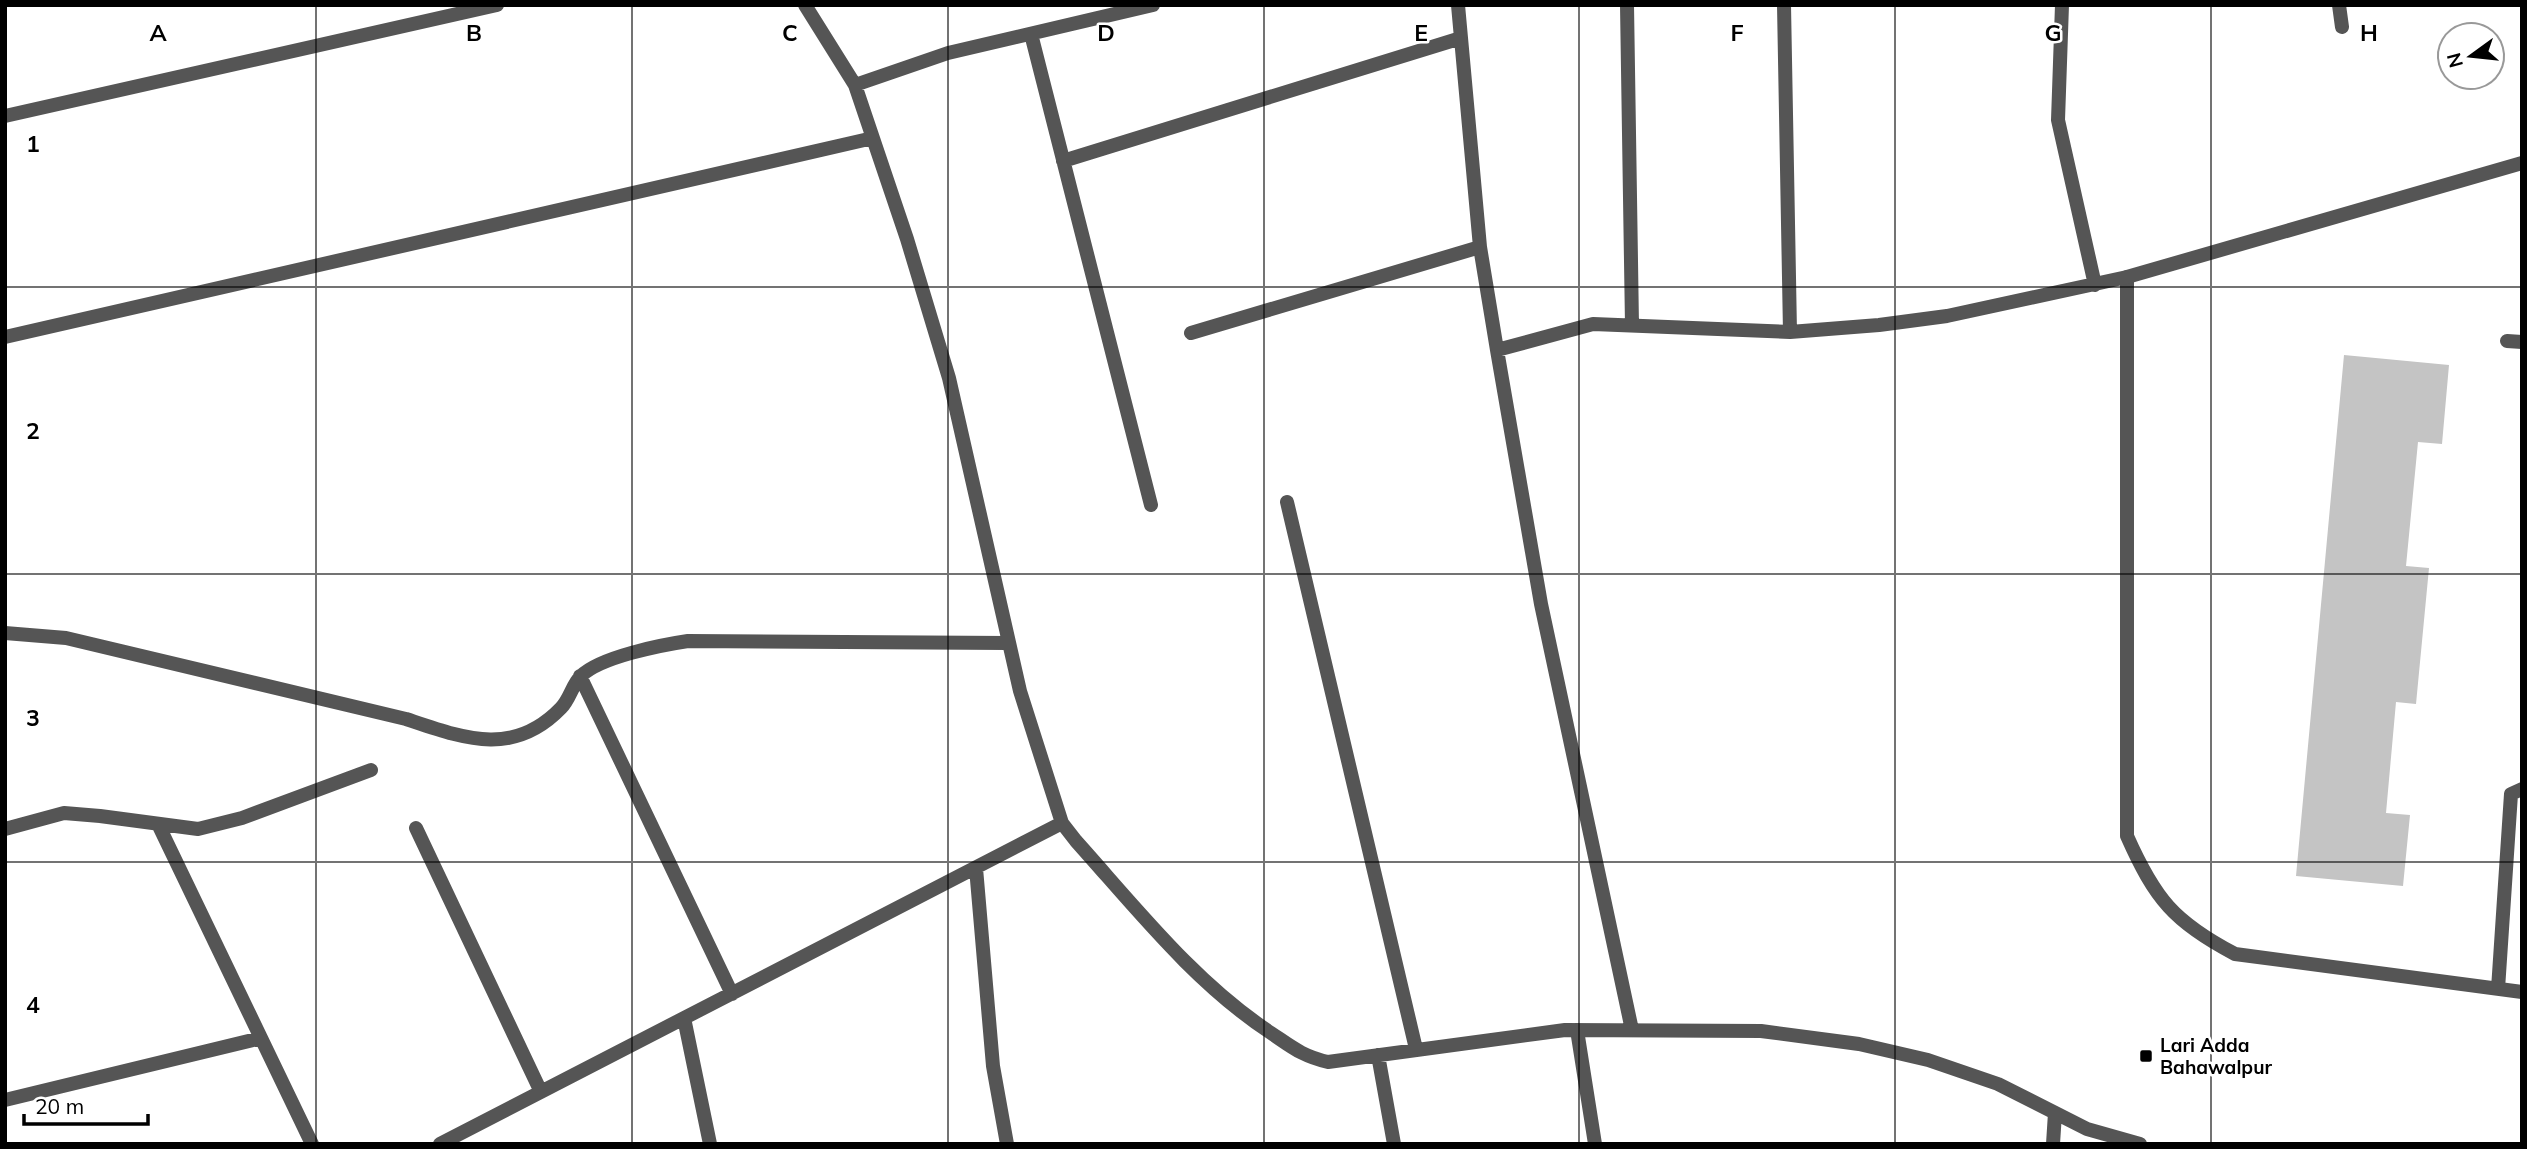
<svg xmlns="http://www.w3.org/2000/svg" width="2527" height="1149" viewBox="0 0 2527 1149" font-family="Mulish,sans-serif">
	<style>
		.building { fill: #c4c4c4 }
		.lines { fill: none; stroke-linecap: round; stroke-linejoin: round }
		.lane { stroke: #555; stroke-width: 14 }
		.street { stroke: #555; stroke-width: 14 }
		.grid { fill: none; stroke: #000; stroke-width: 2; stroke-opacity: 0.55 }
		.poi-dot { fill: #000; stroke: #fff; stroke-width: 2.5 }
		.labels { text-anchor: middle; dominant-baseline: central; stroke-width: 5; stroke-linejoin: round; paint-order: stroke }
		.poi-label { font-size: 19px; font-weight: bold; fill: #000; stroke: #fff; text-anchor: start }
		.grid-label { font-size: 23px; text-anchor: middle; font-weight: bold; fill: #000; stroke: #fff; stroke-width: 5; stroke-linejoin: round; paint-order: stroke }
	</style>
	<rect width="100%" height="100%" fill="#fff"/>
	<path class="building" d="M2344,355L2449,365L2442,444L2418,442L2406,566L2429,568L2416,704L2396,702L2386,813L2410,815L2403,886L2296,876Z"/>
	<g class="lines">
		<path class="lane" d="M2127,277V836C2155,899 2174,922 2235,954L2522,992
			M2507,341L2522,342
			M2498,989L2511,794L2522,789"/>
		<path class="street" d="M805,5L855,85L907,239L949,378L1020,691L1062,823L1076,841C1137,909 1195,983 1271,1033C1292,1047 1302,1056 1328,1062L1565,1030L1761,1031L1859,1044L1928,1060L1998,1084L2087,1129L2140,1144
			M1458,5L1480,247L1497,350L1541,604L1632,1030
			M1627,5L1632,325
			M1784,5L1790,332
			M2062,5L2058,120L2095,285
			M2339,5L2342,27
			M1031,34L1151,505
			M855,85L948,53L1153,5
			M5,116L497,5
			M1063,161L1461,38
			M1191,333L1480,247
			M5,337L873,138
			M1497,350L1593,324L1790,332L1879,325L1947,316L2127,277L2522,163
			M1287,502L1416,1049
			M5,633L66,638L406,719C463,738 513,758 561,708C570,699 572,685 581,676C600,657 661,645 688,641L1008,643
			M580,676L732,994
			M158,824L312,1144
			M416,828L541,1092
			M5,829L64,813L100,816L198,829L242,818L371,770
			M976,868L993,1066L1007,1144
			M684,1018L710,1144
			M1577,1030L1595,1144
			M1378,1055L1394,1144
			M5,1100L261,1038
			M440,1144L1062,823
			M2053,1144L2055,1113"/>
	</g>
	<path class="grid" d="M316,5V1144M632,5V1144M948,5V1144M1264,5V1144M1579,5V1144M1895,5V1144M2211,5V1144M5,287H2522M5,574H2522M5,862H2522"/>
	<rect class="poi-dot" x="2139" y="1049" width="14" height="14" rx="3.5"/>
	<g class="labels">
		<g class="poi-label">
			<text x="2160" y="1045">Lari Adda<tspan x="2160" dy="22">Bahawalpur</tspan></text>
		</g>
	</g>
	<g class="grid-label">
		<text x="158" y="41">A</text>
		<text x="474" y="41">B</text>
		<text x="790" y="41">C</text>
		<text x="1106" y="41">D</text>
		<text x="1421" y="41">E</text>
		<text x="1737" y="41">F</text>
		<text x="2053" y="41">G</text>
		<text x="2369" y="41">H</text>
		<text x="33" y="152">1</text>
		<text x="33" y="439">2</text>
		<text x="33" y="726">3</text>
		<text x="33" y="1013">4</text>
	</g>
	<rect width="2527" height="1149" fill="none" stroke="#000000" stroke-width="14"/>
	<g transform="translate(2471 56) rotate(255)"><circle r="33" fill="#ffffff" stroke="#999999" stroke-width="2"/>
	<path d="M0-5L12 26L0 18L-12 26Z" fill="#000000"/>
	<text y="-10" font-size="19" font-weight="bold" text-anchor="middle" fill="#000000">N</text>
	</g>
	<path d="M24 1114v10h124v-10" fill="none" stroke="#000000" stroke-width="3.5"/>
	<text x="35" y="1114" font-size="21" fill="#000000" stroke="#ffffff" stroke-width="5" paint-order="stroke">20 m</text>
</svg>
